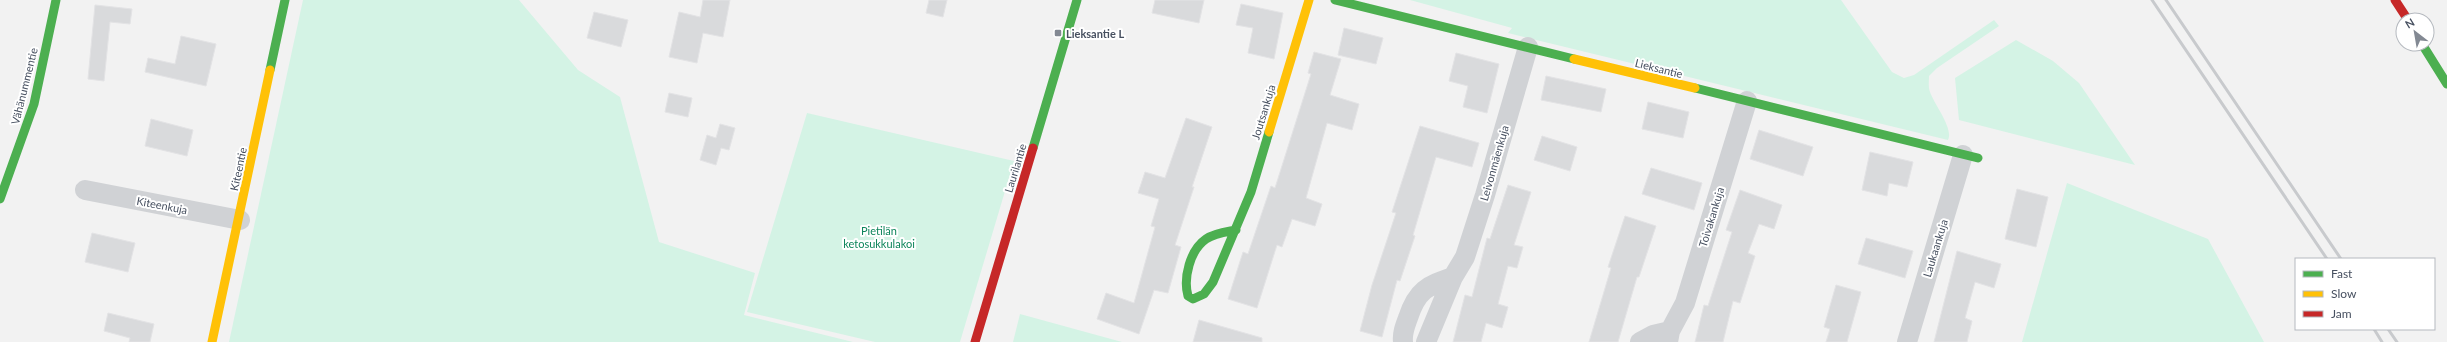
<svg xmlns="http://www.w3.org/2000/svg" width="2447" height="342" viewBox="0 0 2447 342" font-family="Lato,sans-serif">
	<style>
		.green { fill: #d4f3e5 }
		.building { fill: #d9dadc; stroke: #e3e3e5 }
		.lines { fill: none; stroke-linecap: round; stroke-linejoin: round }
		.street { stroke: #d0d2d5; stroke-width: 20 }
		.fast { stroke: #4caf50; stroke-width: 9 }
		.slow { stroke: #ffc107; stroke-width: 9 }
		.jam { stroke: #c62828; stroke-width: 9 }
		.rail { stroke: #c8cacd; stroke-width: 3 }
		.poi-dot { fill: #838993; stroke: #fff; stroke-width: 1.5 }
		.labels { text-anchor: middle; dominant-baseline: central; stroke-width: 4; stroke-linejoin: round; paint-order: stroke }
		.poi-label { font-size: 11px; font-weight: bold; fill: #475060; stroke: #fff; text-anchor: start }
		.street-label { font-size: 11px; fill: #475060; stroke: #fff }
		.park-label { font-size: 11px; fill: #0e855b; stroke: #fff }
	</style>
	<rect width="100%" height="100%" fill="#f2f2f2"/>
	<path class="green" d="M303,0H519L578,70L620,97L659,242L755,273L744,315L853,342H229Z
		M1410,0H1841L1892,72L1904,78L1914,75L1994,20L1999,26L1937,68L1929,76C1929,81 1928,87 1930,92C1934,104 1954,129 1948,140L1508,33L1512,28Z
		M2016,40L2053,61L2079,83L2135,165L1959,120L1955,78Z
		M807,113L1014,161L960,342H875L747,312Z
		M2067,183L2208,239L2264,342H2022Z
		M1020,314L1122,342H1013Z"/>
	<path class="building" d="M703,0H730L723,37L703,33L697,63L669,57L679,12L700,17Z
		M929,0H947L943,17L926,13Z
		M1155,0H1204L1199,23L1152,13Z
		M1241,4L1283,13L1274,59L1248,53L1253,28L1236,25Z
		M95,5L132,9L130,24L110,22L104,81L88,79Z
		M594,12L628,20L621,47L587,38Z
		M1344,28L1383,38L1376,64L1338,55Z
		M181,36L216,44L206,86L145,72L148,58L175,64Z
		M1314,52L1341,59L1330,95L1359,104L1352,130L1327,123L1306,198L1322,204L1315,226L1292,219L1282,247L1277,245L1257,308L1228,299L1243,252L1248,254L1271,186L1275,188L1311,74L1308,73Z
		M1456,53L1499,64L1487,113L1463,107L1468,86L1449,81Z
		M1546,76L1606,89L1601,112L1541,100Z
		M669,93L692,98L688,117L665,112Z
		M1648,102L1689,112L1683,138L1642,129Z
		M1186,118L1212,127L1192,187H1194L1175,245L1181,247L1168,293L1154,290L1139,334L1097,319L1106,293L1134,303L1155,227L1151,226L1159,199L1138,193L1145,172L1165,178Z
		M151,119L193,130L187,156L145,146Z
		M720,124L735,128L729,150L721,148L716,165L700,160L707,135L716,138Z
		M1420,126L1479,143L1472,167L1436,157L1413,235L1415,236L1400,281L1397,280L1382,337L1360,331L1372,285L1396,213L1392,212Z
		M1759,130L1813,147L1803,176L1750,159Z
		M1542,136L1577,147L1570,171L1534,160Z
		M1870,152L1913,162L1907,187L1889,183L1887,196L1862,190Z
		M1651,168L1702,183L1694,210L1642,194Z
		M1508,185L1531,192L1514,245L1523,247L1517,268L1508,266L1498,304L1508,307L1502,328L1486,323L1481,342H1453L1465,295L1472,297L1487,238L1490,239Z
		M2017,189L2048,197L2036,247L2005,239Z
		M1740,190L1782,205L1774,229L1759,224L1748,253L1755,256L1740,303L1733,301L1723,342H1695L1704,305L1708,306L1732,232L1726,230Z
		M1625,216L1656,226L1639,277H1637L1618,342H1589L1611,268L1608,267Z
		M92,233L135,243L128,272L85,262Z
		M1866,238L1913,251L1905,278L1858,264Z
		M1957,251L2001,264L1994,288L1975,282L1965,318L1972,321L1967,342H1934Z
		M1836,285L1861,292L1847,342H1826L1830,329L1824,327Z
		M108,313L154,324L150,342H129L130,338L104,331Z
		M1199,320L1262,338V342H1193Z"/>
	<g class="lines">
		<path class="street" d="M85,190L240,220
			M1403,342C1402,333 1405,326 1408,318C1417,290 1427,286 1453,277
			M1426,342L1453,277L1465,257L1485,195L1528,47
			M1640,342L1653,335L1670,331
			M1668,342L1670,331L1685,303L1747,101
			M1907,342L1963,155"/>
		<path class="fast" d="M1335,0L1574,59
			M2422,44L2447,84
			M270,70L285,0
			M1695,88L1978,158
			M1033,148L1077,0
			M0,199L34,104L56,0
			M1236,230C1226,232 1215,233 1206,239C1190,250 1183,278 1188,296L1193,299L1204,294L1213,282L1251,192L1269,132"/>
		<path class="slow" d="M1574,59L1695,88
			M1269,132L1309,0
			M212,342L270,70"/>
		<path class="jam" d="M2395,0L2408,20
			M975,342L1033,148"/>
		<path class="rail" d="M2152,0L2327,259
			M2166,0L2341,259
			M2374,329L2382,342
			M2388,329L2397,342"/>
	</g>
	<rect class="poi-dot" x="1054" y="29" width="8" height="8" rx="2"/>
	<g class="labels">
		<g class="poi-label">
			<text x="1066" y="33">Lieksantie L</text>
		</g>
		<g class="street-label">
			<text transform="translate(1659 68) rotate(14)">Lieksantie</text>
			<text transform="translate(24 86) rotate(-76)">Vähänummentie</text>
			<text transform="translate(1263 112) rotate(-73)">Joutsankuja</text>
			<text transform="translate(1494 163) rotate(-74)">Leivonmäenkuja</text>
			<text transform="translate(1015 168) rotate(-73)">Laurilantie</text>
			<text transform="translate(238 169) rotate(-78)">Kiteentie</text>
			<text transform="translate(162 205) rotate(11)">Kiteenkuja</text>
			<text transform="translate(1711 217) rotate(-73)">Toivakankuja</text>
			<text transform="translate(1935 248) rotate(-73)">Laukaankuja</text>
		</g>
		<g class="park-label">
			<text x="879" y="230">Pietilän<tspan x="879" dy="13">ketosukkulakoi</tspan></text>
		</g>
	</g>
	<rect x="2295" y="258" width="140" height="72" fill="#ffffff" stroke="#b5b9bf"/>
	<rect x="2303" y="271" width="20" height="6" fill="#4caf50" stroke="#b5b9bf"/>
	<text x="2331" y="278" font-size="12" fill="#475060">Fast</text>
	<rect x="2303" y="291" width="20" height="6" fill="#ffc107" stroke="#b5b9bf"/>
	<text x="2331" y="298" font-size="12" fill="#475060">Slow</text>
	<rect x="2303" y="311" width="20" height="6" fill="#c62828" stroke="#b5b9bf"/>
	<text x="2331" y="318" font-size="12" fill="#475060">Jam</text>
	<g transform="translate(2415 32) rotate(329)"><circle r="19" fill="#ffffff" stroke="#b5b9bf"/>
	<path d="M0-3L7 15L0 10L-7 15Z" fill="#838993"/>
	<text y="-6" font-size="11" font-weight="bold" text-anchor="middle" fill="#475060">N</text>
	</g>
</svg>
